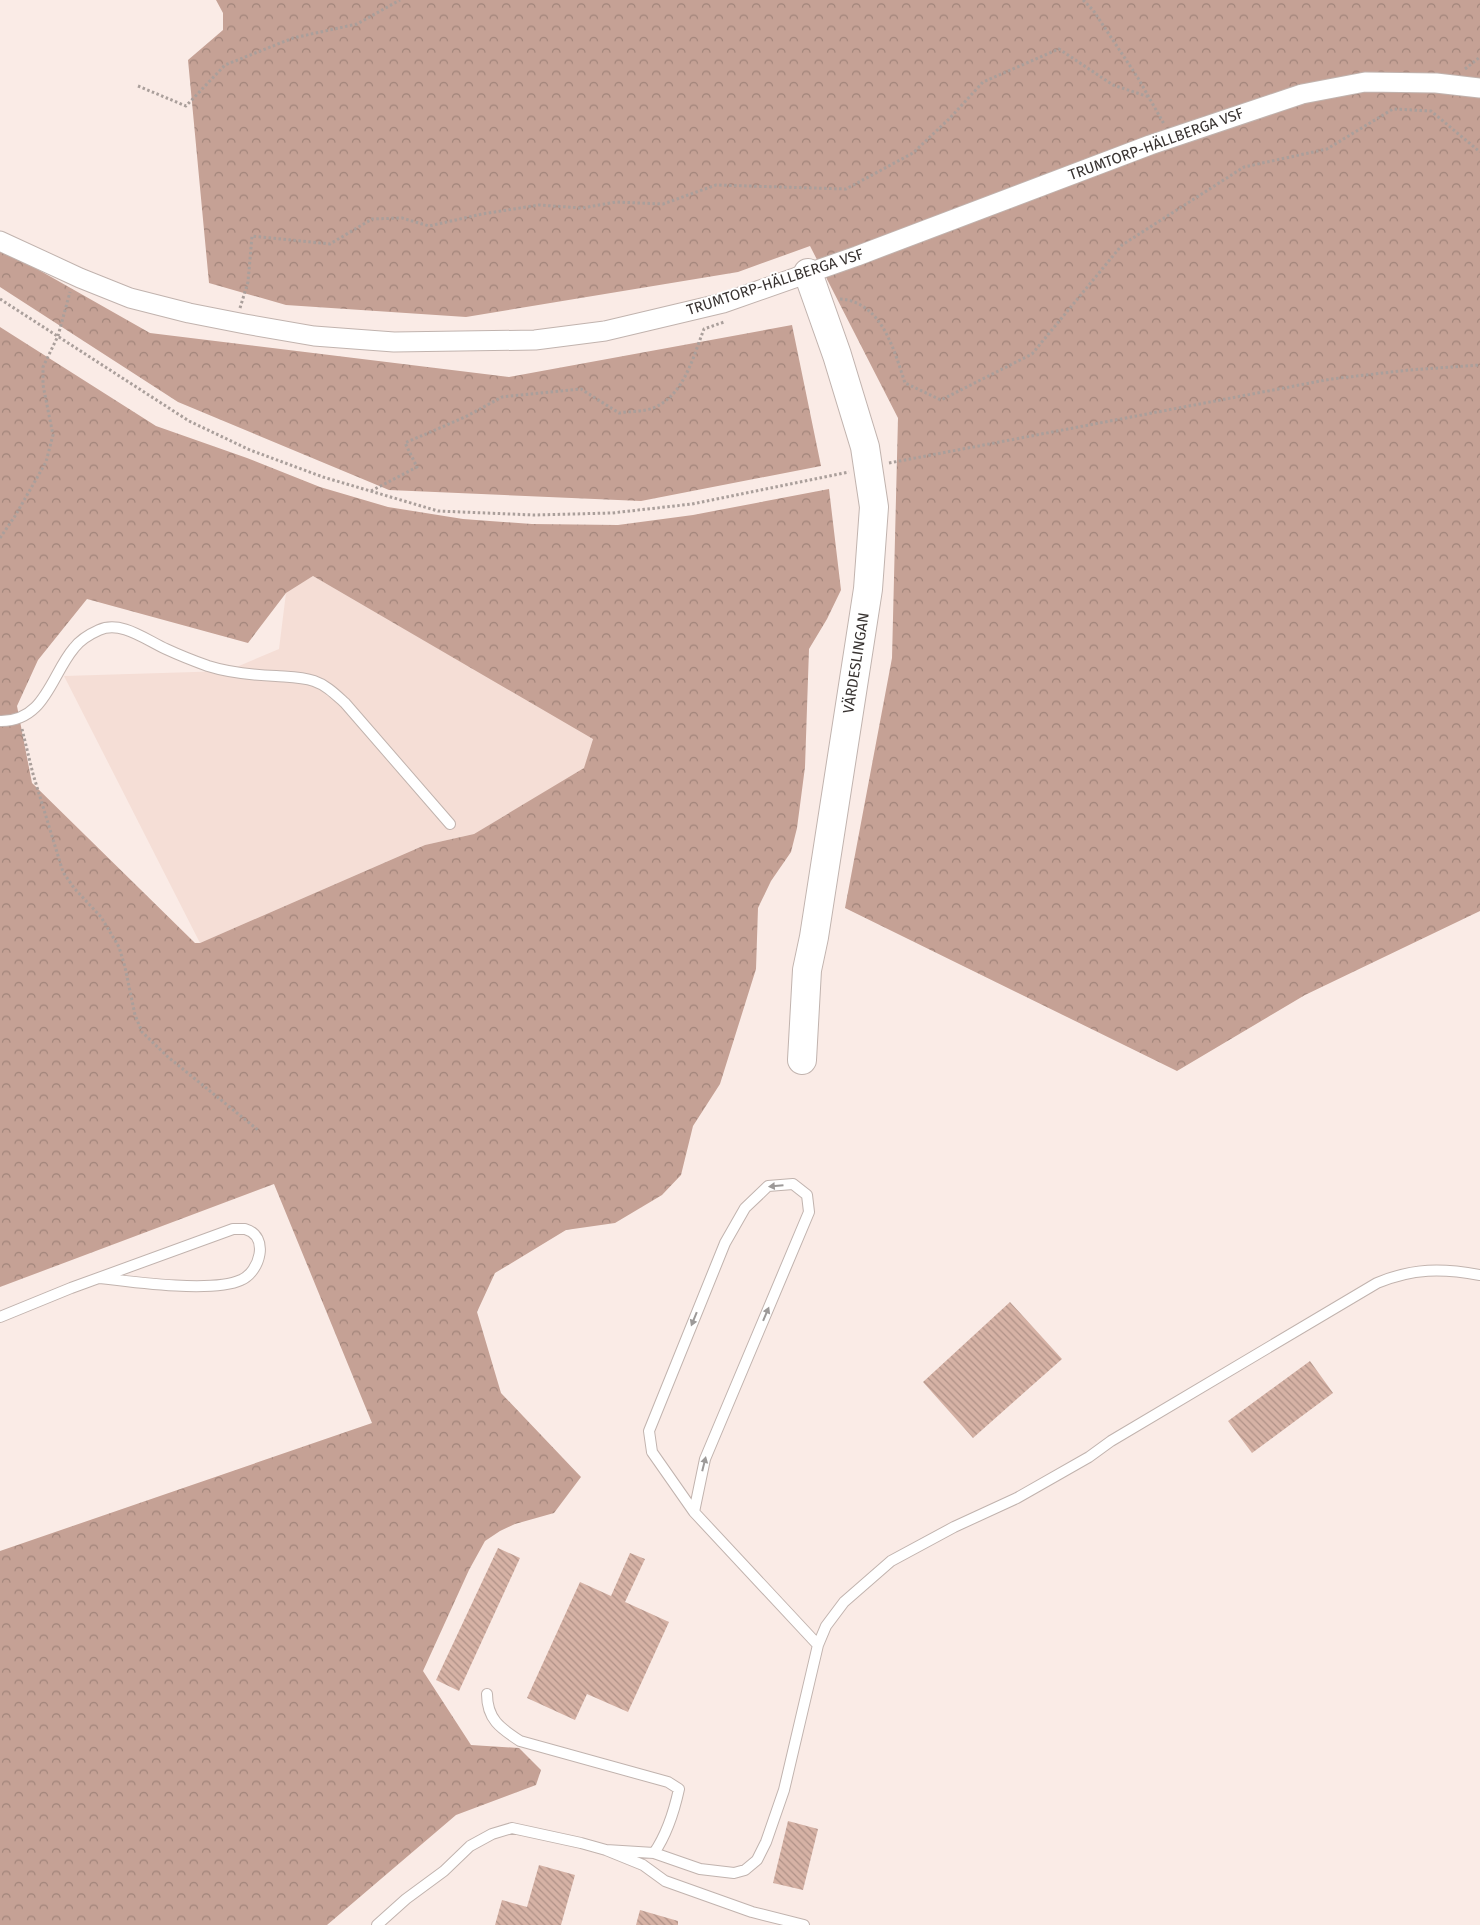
<svg xmlns="http://www.w3.org/2000/svg" width="1480" height="1925" viewBox="0 0 1480 1925" font-family="'Fira Sans',sans-serif">
	<style>
		.built { fill: #f5ded6 }
		.forest { fill: url(#forest-crowns); fill-rule: evenodd }
		.building { fill: url(#building-back-hatch) }
		.lines { fill: none; stroke-linecap: round; stroke-linejoin: round }
		.lane-casing { stroke: #c1b3ae; stroke-width: 12 }
		.street-casing { stroke: #c1b3ae; stroke-width: 21 }
		.secondary-casing { stroke: #c1b3ae; stroke-width: 30 }
		.path { stroke: #aa9f9b; stroke-width: 3; stroke-dasharray: 2.5 2.5; stroke-linecap: butt }
		.lane { stroke: #fff; stroke-width: 10 }
		.street { stroke: #fff; stroke-width: 19 }
		.secondary { stroke: #fff; stroke-width: 28 }
		.oneway { fill: #9c9998 }
		.labels { text-anchor: middle; dominant-baseline: central; stroke-width: 4; stroke-linejoin: round; paint-order: stroke }
		.street-label { font-size: 15px; fill: #383331; stroke: #fff }
	</style>
	<defs>
		<pattern id="forest-crowns" width="20" height="18" patternUnits="userSpaceOnUse" patternTransform="scale(1.25)"><rect width="20" height="18" fill="#c5a195"/><path d="M2 6a3 3 0 1 1 6 0M12 15a3 3 0 1 1 6 0" fill="none" stroke="#a1847a"/></pattern>
		<pattern id="building-back-hatch" width="6" height="6" patternUnits="userSpaceOnUse" patternTransform="scale(1.25)"><rect width="6" height="6" fill="#d6b2a5"/><path d="M-1 5l2 2M0 0l6 6M5-1l2 2" fill="none" stroke="#af9187"/></pattern>
	</defs>
	<rect width="100%" height="100%" fill="#faebe6"/>
	<path class="built" d="M313,576L593,738L585,768L474,834L425,845L200,943L64,676L227,671L279,649L286,593Z"/>
	<path class="forest" d="M216,0H1480V911L1305,995L1177,1071L845,908L892,658L898,418L810,246L738,272L466,317L286,305L209,283L188,60L223,30V13Z
		M0,248L150,333L509,377L792,325L821,466L641,501L389,490L178,402L0,287Z
		M0,327L156,426L247,458L320,487L388,507L463,519L532,524L618,525L693,515L829,489L841,590L827,619L809,649L805,767L797,828L791,852L771,881L758,908L756,969L720,1084L693,1126L681,1175L662,1195L615,1223L566,1230L495,1273L477,1312L501,1393L581,1477L554,1513L515,1524L500,1531L485,1541L469,1570L423,1671L471,1745L519,1748L541,1770L536,1785L456,1815L327,1925H0V1551L372,1423L274,1184L0,1287ZM313,576L593,739L584,768L474,834L425,845L200,943H195L32,783L17,706L38,660L87,599L248,643L286,593Z"/>
	<path class="building" d="M1010,1302L1062,1359L973,1438L923,1382Z
		M1310,1361L1333,1393L1252,1453L1228,1421Z
		M498,1548L520,1558L459,1691L436,1680Z
		M630,1553L645,1559L625,1602L669,1622L628,1712L587,1694L575,1720L527,1698L580,1582L611,1596Z
		M788,1821L818,1829L803,1890L773,1883Z
		M539,1865L575,1875L561,1925H495L502,1900L527,1907Z
		M640,1910L678,1921V1925H636Z"/>
	<g class="lines">
		<g class="lane-casing">
			<path id="lane" d="M0,721C45,722 51,675 74,648C80,640 90,634 99,630C121,620 146,640 166,649C179,655 194,661 208,666C230,673 253,675 276,676C288,677 302,677 314,681C326,685 335,694 345,703L450,824
				M0,1317L71,1288L233,1229C237,1229 241,1229 245,1229C270,1236 260,1272 241,1280C213,1293 132,1282 100,1278
				M694,1512L705,1459L809,1212L807,1195L793,1184L768,1186L745,1208L725,1243L649,1431L652,1452L694,1512L818,1645
				M487,1694C487,1719 500,1728 520,1741L668,1782L679,1789C674,1812 667,1834 654,1853
				M606,1850L654,1853L700,1869L734,1873L745,1870L757,1860L766,1842L784,1790L818,1645L826,1626L844,1602L891,1561L954,1527L1017,1498L1089,1457L1111,1441L1377,1283C1413,1268 1442,1268 1480,1275
				M377,1925L406,1899L444,1871L470,1846L492,1834L512,1828L581,1843L606,1850L643,1865L665,1881L752,1912L804,1925"/>
		</g>
		<g class="street-casing">
			<path id="street" d="M0,241L80,278L130,298L189,313L245,324L314,336L394,342L535,340L605,331L723,303L857,256L1150,145L1302,94L1365,82L1436,83L1480,88"/>
		</g>
		<g class="secondary-casing">
			<path id="secondary" d="M802,1060L807,970L814,937L868,589L874,507L865,447L837,355L808,273"/>
		</g>
		<path class="path" d="M1083,0L1093,10L1138,78L1164,124
			M1465,69L1480,57
			M138,86L186,106L225,65L293,38L357,24L400,0
			M0,299L189,421L250,450L323,477L438,511L534,515L612,513L692,504L849,472
			M840,299C882,302 894,350 905,383L941,400L1032,354L1122,245L1244,167L1327,149L1393,109L1431,111L1480,152
			M240,308L248,282L252,236L330,244L372,219L402,218L429,226L482,214L539,205L582,208L616,202L663,204L716,185L846,189L913,153L950,118L983,82L1059,49L1113,85L1149,97
			M889,463L1331,379L1409,370L1480,365
			M371,491L417,467L405,443L467,416L502,397L581,389L619,413C630,411 643,412 653,408C684,396 693,357 704,329L724,322
			M0,538L15,516L46,462L53,435L43,385V367L58,336L70,292
			M22,729L33,774L63,872L74,888L101,917L119,947L125,967L135,1015L142,1032L168,1057L258,1130"/>
		<use href="#lane" class="lane"/>
		<use href="#street" class="street"/>
		<use href="#secondary" class="secondary"/>
	</g>
	<defs><path id="oneway-solid" d="M-6-.8H1V-3.2L6.5 0L1 3.2V.8H-6Z" transform="scale(1.25)"/></defs>
	<g class="oneway">
		<use href="#oneway-solid" transform="translate(776 1186) rotate(175)"/>
		<use href="#oneway-solid" transform="translate(766 1314) rotate(-67)"/>
		<use href="#oneway-solid" transform="translate(694 1319) rotate(112)"/>
		<use href="#oneway-solid" transform="translate(704 1464) rotate(-76)"/>
	</g>
	<g class="labels">
		<g class="street-label">
			<text transform="translate(1156 144) rotate(-20)">TRUMTORP-HÄLLBERGA VSF</text>
			<text transform="translate(775 282) rotate(-18)">TRUMTORP-HÄLLBERGA VSF</text>
			<text transform="translate(856 663) rotate(-81)">VÄRDESLINGAN</text>
		</g>
	</g>
</svg>
